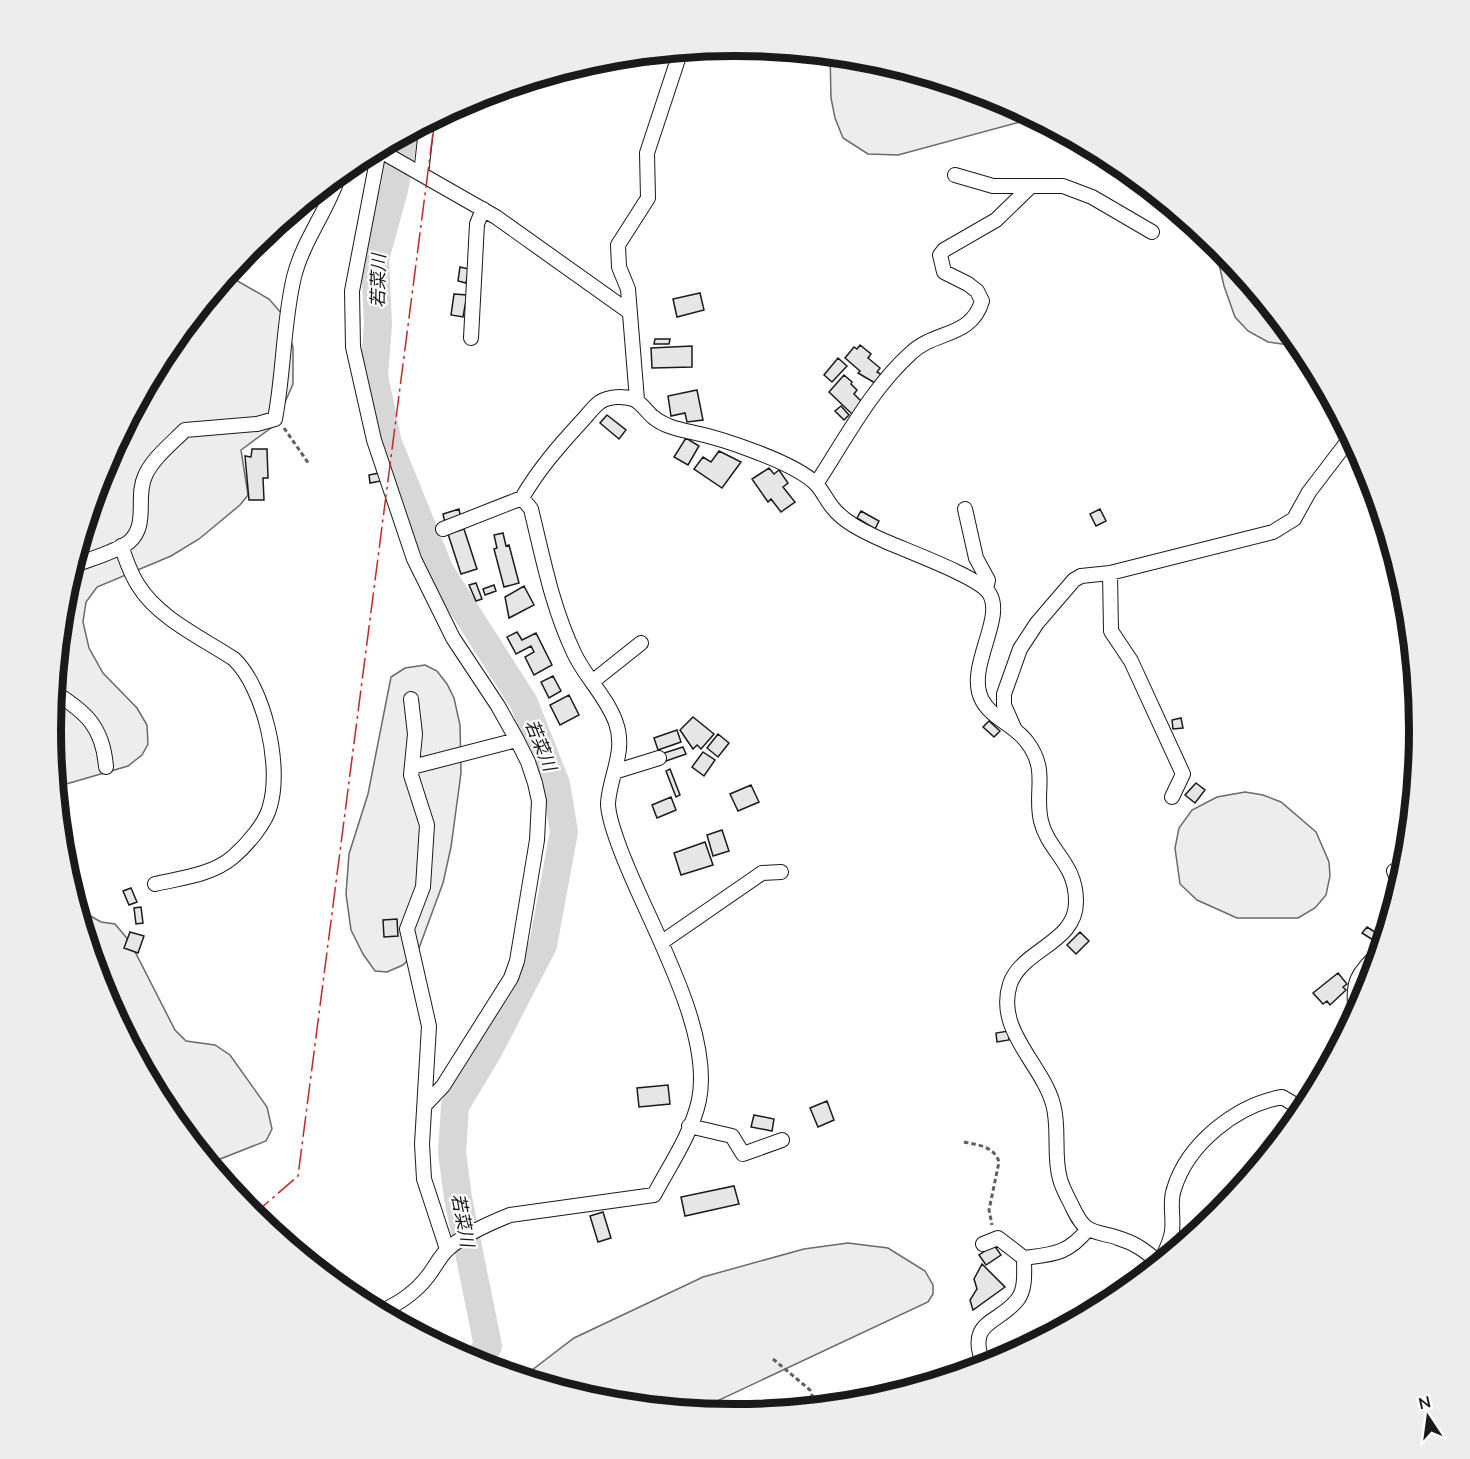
<svg xmlns="http://www.w3.org/2000/svg" width="1470" height="1459" viewBox="0 0 1470 1459" font-family="Mulish,'Noto Sans JP',sans-serif">
	<style>
		.built { fill: #ededed; stroke: #6a6a6a; stroke-width: 1.5 }
		.lines { fill: none; stroke-linecap: round; stroke-linejoin: round }
		.river { stroke: #d7d7d7; stroke-width: 28 }
		.building { fill: #e6e6e6; stroke: #1a1a1a; stroke-width: 1.5 }
		.minor-casing { stroke: #1a1a1a; stroke-width: 16 }
		.path { stroke: #5f5f5f; stroke-width: 3; stroke-dasharray: 4.5 3; stroke-linecap: butt }
		.minor { stroke: #fff; stroke-width: 14 }
		.power { stroke: #c62828; stroke-width: 1.5; stroke-dasharray: 21 4.5 3 4.5; stroke-linecap: butt }
		.labels { text-anchor: middle; dominant-baseline: central; stroke-width: 4.5; stroke-linejoin: round; paint-order: stroke }
		.water-label { font-size: 18px; font-style: italic; fill: #1a1a1a; stroke: #fff }
		.rim { fill: none; stroke: #1a1a1a; stroke-width: 8 }
	</style>
	<rect width="100%" height="100%" fill="#fff"/>
	<path class="built" d="M830,54L869,58L997,97L1035,118L898,155L868,154L843,138L835,118L831,98Z
		M1214,242L1219,246L1302,347L1268,342L1248,331L1235,317L1224,286Z
		M227,275L269,299L283,315L293,347V384L275,425L241,450L248,495L240,505L199,539L171,556L97,587L86,602L83,622L89,648L103,673L137,708L147,725L148,744L142,755L128,766L56,787L51,729L64,596L103,467L166,349Z
		M425,665L437,671L447,684L454,698L460,725L461,773L451,847L443,883L419,948L403,965L387,972L375,971L363,954L351,930L346,894L349,854L368,794L391,677L405,668Z
		M1245,792L1263,795L1281,802L1316,832L1329,862L1330,876L1326,895L1315,908L1298,918H1237L1197,900L1180,884L1175,848L1179,828L1192,810L1217,797Z
		M78,909L101,922L115,924L130,942L175,1030L186,1041L215,1045L230,1055L267,1107L272,1129L266,1141L210,1163L166,1110L102,991Z
		M848,1243L888,1248L925,1271L933,1285V1294L928,1302L698,1410L601,1401L523,1377L574,1338L703,1277L804,1249Z"/>
	<g class="lines">
		<path class="river" d="M404,134L394,190L375,259L378,324L374,376L388,443L440,571L524,703L556,784L564,832L543,945L487,1053L455,1106L452,1152L458,1198L488,1346L475,1363"/>
	</g>
	<path class="building" d="M460,267L469,269L466,283L458,281Z
		M700,293L704,310L677,317L673,299Z
		M454,294L467,295L463,317L451,315Z
		M655,339H670L669,344H654Z
		M860,345L871,354L868,358L880,368L877,372L882,375L875,383L858,373L860,371L845,358L854,347L857,349Z
		M692,346V367L652,368L651,348Z
		M838,358L847,366L832,382L824,375Z
		M844,375L852,382L851,384L857,390L854,394L863,403L852,414L829,392Z
		M697,390L703,420L687,422L685,413L671,416L668,396Z
		M841,406L849,415L844,420L835,411Z
		M607,415L626,430L619,439L600,423Z
		M686,438L699,446L688,465L674,457Z
		M252,449H267L268,478H263L264,500H249L245,456L251,457Z
		M719,451L741,462L722,488L694,469L703,457L711,462Z
		M769,468L774,474L779,470L788,483L783,487L795,502L781,512L771,499L768,502L752,479Z
		M379,473L381,481L370,483L369,475Z
		M459,509L461,519L445,523L443,514Z
		M1100,509L1106,521L1096,526L1090,514Z
		M861,511L879,521L875,529L857,518Z
		M464,529L477,569L461,574L448,534Z
		M503,533L506,546L509,545L519,583L504,587L494,549L497,548L494,535Z
		M476,583L482,599L476,601L469,585Z
		M494,585L496,591L485,595L483,589Z
		M524,586L534,605L509,618L505,597Z
		M517,632L522,640L536,633L552,665L534,675L525,657L534,652L531,646L516,654L507,637Z
		M553,676L561,691L549,698L541,682Z
		M569,695L579,715L560,725L550,705Z
		M693,717L714,734L701,749L697,745L693,749L680,730Z
		M1181,718L1183,728L1173,729L1172,720Z
		M989,721L1000,731L994,737L983,727Z
		M677,730L681,742L658,750L654,738Z
		M718,734L729,743L718,757L707,748Z
		M683,747L686,754L666,761L664,753Z
		M703,752L715,760L704,776L692,767Z
		M670,769L680,795L676,797L666,771Z
		M1196,783L1205,790L1195,803L1185,795Z
		M751,785L759,802L738,811L730,794Z
		M671,797L676,810L657,818L652,805Z
		M722,830L729,851L713,856L707,835Z
		M705,842L713,865L681,875L674,853Z
		M131,888L137,902L129,905L123,891Z
		M141,907L143,923L136,924L134,908Z
		M397,919L398,936L384,937L383,920Z
		M1367,927L1378,934L1373,940L1362,933Z
		M130,932L144,936L138,953L124,948Z
		M1080,932L1089,941L1076,954L1067,945Z
		M1338,973L1347,984L1343,987L1346,990L1330,1005L1327,1001L1323,1004L1313,993Z
		M1348,1020L1350,1025L1343,1036L1340,1022Z
		M1008,1031L1009,1040L997,1042L996,1033Z
		M668,1085L670,1104L639,1107L637,1088Z
		M827,1101L834,1120L818,1127L810,1108Z
		M754,1115L774,1119L772,1131L751,1127Z
		M734,1186L739,1204L685,1216L681,1197Z
		M603,1212L611,1238L598,1242L590,1216Z
		M994,1245L1001,1255L986,1265L979,1255Z
		M982,1264L1005,1287L973,1310L970,1300L977,1289L974,1279Z"/>
	<g class="lines">
		<g class="minor-casing">
			<path id="minor" d="M377,149L496,217L628,311
				M379,150L352,291L353,347L374,440L414,559L453,638L498,706L517,740L528,762L535,783L539,801L537,840L517,961L511,978L443,1086L425,1105
				M421,174L427,121
				M955,175L993,186H1063L1092,197L1152,232
				M471,338L477,224L483,209
				M637,400L628,289L619,267L618,245L648,198L647,153L681,50
				M816,484C845,440 871,389 911,353C935,330 971,338 982,301L977,291L968,284L944,272L940,255L944,250L996,220L1029,188
				M965,509L976,558L988,580L986,589
				M443,529L522,498
				M121,546C126,559 130,573 138,585C158,618 202,638 234,659C264,688 282,765 270,806C266,823 247,845 233,857C212,875 181,878 155,884
				M73,566C89,559 114,553 129,542C149,525 135,497 145,476C152,459 172,443 185,430L257,424L275,419C284,372 283,323 294,277C303,240 329,209 340,172
				M1110,573L1111,631L1131,661L1183,774L1172,797
				M592,682L641,643
				M54,692C86,712 103,727 106,767
				M411,699L415,734L411,775L427,825L423,887L407,929L429,1026L422,1144L424,1179L447,1249
				M1015,730L1004,705V694L1020,649L1037,623L1074,580L1081,576L1110,573L1273,532L1294,519L1309,492L1351,437
				M412,767L517,740
				M617,771L659,758
				M1394,871L1400,885
				M1387,928L1390,918
				M662,942L762,873L781,872
				M1356,1013C1351,981 1358,974 1379,953
				M689,1126L732,1136L743,1154L782,1140
				M983,1244L998,1238L1024,1258
				M1161,1261C1165,1252 1171,1241 1172,1231C1174,1216 1169,1203 1174,1189C1188,1143 1237,1105 1282,1097L1304,1110
				M380,1312C398,1304 416,1292 428,1276C435,1267 440,1256 448,1249C464,1234 490,1223 510,1215L654,1195C670,1165 692,1133 699,1100C714,1026 642,913 618,843C614,832 608,814 608,803C610,775 626,752 616,723C607,697 585,677 574,653C552,607 543,558 531,509L522,498C538,470 559,446 581,422C587,416 593,407 600,402C609,396 623,396 633,399C641,402 646,411 653,417C664,426 677,429 691,432C721,438 797,463 817,485C823,492 827,501 833,508C844,522 863,531 878,538C901,549 978,576 989,593C1006,618 965,668 982,700C992,719 1015,725 1027,742C1049,771 1034,791 1041,821C1048,851 1076,863 1076,901C1077,943 1022,949 1010,984C995,1030 1042,1064 1053,1104C1060,1128 1053,1155 1060,1179C1062,1187 1067,1196 1071,1204C1075,1212 1079,1222 1086,1227C1094,1234 1109,1234 1118,1238C1135,1243 1146,1251 1159,1263
				M984,1366C965,1319 999,1325 1018,1299C1026,1288 1024,1271 1024,1258C1054,1254 1068,1254 1088,1229"/>
		</g>
		<path class="path" d="M284,428L309,464
			M964,1142C978,1145 994,1146 999,1162L989,1210L992,1225
			M773,1359L810,1390L816,1406"/>
		<use href="#minor" class="minor"/>
		<path class="power" d="M253,1215L298,1176L435,117"/>
	</g>
	<g class="labels">
		<g class="water-label">
			<text transform="translate(378 281) rotate(-89)">若菜川</text>
			<text transform="translate(541 745) rotate(68)">若菜川</text>
			<text transform="translate(463 1220) rotate(79)">若菜川</text>
		</g>
	</g>
	<path d="M0 0H1470V1459H0ZM61 730a674 674 0 1 1 1348 0a674 674 0 1 1-1348 0Z" fill="#ededed" fill-rule="evenodd"/>
	<path class="rim" d="M61 730a674 674 0 1 1 1348 0a674 674 0 1 1-1348 0Z"/>
	<g transform="translate(1428 1417) rotate(347)" stroke="#ffffff" stroke-width="4.5" paint-order="stroke">
	<path d="M0-4.5L10 22L0 15L-10 22Z" fill="#1a1a1a"/>
	<text y="-9" font-size="16" font-weight="bold" text-anchor="middle" fill="#1a1a1a">N</text>
	</g>
</svg>
